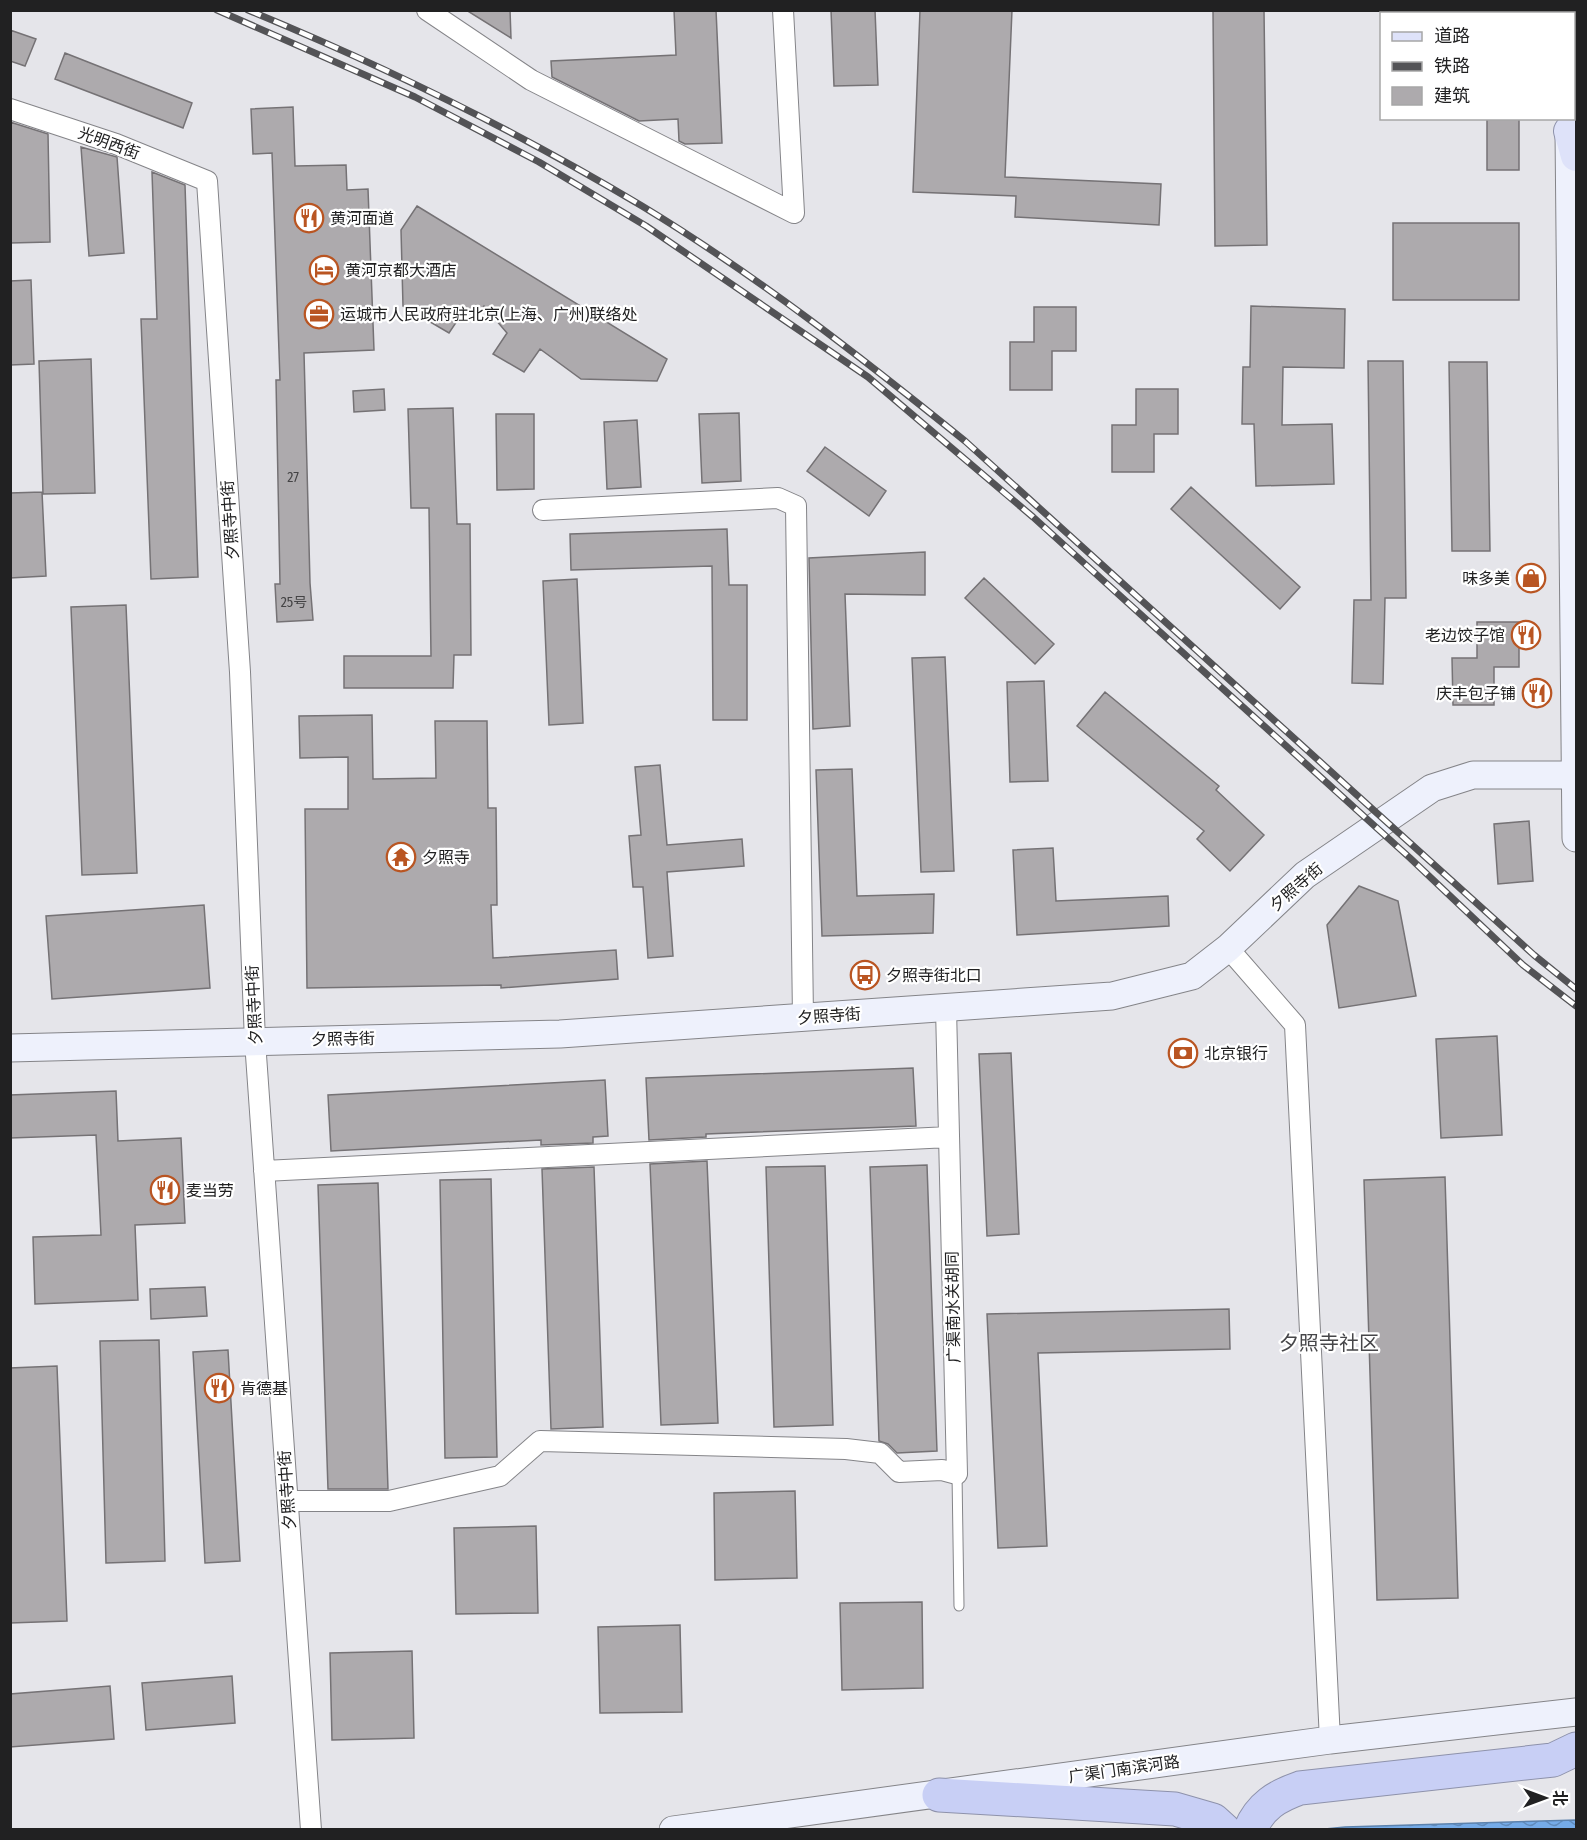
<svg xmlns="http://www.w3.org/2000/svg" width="1587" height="1840" viewBox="0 0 1587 1840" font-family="'Fira Sans Condensed','Noto Sans SC',sans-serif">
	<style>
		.water { fill: url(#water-waves); stroke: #5c82ad; stroke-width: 1.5 }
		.building { fill: #adaaad; stroke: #757275; stroke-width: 1.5 }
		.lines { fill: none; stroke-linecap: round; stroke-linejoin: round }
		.lane-casing { stroke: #848488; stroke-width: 11 }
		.street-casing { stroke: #848488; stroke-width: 22 }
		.secondary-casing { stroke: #848488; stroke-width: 29 }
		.primary-casing { stroke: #8e92ab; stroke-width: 32 }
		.highway-casing { stroke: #8e92ab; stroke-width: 35 }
		.lane { stroke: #fff; stroke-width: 9 }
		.street { stroke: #fff; stroke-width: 20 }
		.secondary { stroke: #eef1fc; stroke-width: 27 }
		.primary { stroke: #dee2f9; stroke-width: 30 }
		.highway { stroke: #c8cff5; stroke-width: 33 }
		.rail-casing { stroke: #535356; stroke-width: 7 }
		.rail { stroke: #fff; stroke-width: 4.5; stroke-dasharray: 14; stroke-linecap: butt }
		.labels { text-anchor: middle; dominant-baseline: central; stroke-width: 4.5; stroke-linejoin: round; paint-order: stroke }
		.number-label { font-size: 14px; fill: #444345 }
		.street-label { font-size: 16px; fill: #212122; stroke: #fff }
		.poi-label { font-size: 16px; fill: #212122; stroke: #fff; text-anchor: start }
		.quarter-label { font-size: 20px; fill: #464649; stroke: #fff }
	</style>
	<defs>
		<pattern id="water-waves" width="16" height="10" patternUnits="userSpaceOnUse" patternTransform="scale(1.5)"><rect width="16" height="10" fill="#75abe8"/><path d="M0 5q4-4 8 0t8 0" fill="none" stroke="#608bbc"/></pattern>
	</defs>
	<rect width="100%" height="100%" fill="#e5e5ea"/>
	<path class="water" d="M1576,1820V1830L1325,1829L1345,1827Z"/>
	<path class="building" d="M466,10H510L511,38Z
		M674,10H716L722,143L685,144L679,141L678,119L639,121L552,77L551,61L676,55Z
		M831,10H875L878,85L834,86Z
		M920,10H1012L1005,177L1161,184L1159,225L1015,217L1016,196L913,192Z
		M1213,10H1264L1267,245L1215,246Z
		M10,30L36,39L25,66L10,61Z
		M65,53L192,103L183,128L55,79Z
		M293,107L295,166L346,165L347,190L368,189L374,350L304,353L310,583L313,620L277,622L275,584H280L276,380H280L272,153L253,154L251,109Z
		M1487,118H1519V170H1487Z
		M10,122L48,134L50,242L10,243Z
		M81,147L117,157L124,253L89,256Z
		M152,172L185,185L198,577L151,579L141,319H157Z
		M417,206L667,359L657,381L581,379L540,349L524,372L493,354L507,333L484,306L477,317L465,309L449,333L403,306L401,230Z
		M1393,223H1519V300H1393Z
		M31,280L34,364L10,365V281Z
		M1251,306L1345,309L1344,368L1283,367L1282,425L1332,424L1334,484L1256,486L1254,424H1242L1243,367H1250Z
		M1034,307H1076V351H1052V390H1010V342H1034Z
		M91,359L95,493L43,494L39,361Z
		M1368,361H1403L1406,598H1385L1383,684L1352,683L1354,600H1371Z
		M1449,362H1487L1490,551H1452Z
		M384,389L385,410L354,412L353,391Z
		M1136,389H1178V434H1154V472H1112V425H1136Z
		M453,408L457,524H470L471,655H454L453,688H344V656H431L429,508H411L408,409Z
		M739,413L741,481L702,483L699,414Z
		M496,414H534V489L497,490Z
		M637,420L641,487L607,489L604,422Z
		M825,447L886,491L869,516L807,471Z
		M1191,487L1300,587L1280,609L1171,509Z
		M42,492L46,576L10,578V493Z
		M727,529L729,585H747V720H713L712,566L571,570L570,534Z
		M925,552V595L845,594L850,726L813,729L809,558Z
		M984,578L1054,644L1035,664L965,598Z
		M577,579L583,723L549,725L543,581Z
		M126,605L137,873L82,875L71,607Z
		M1477,622H1519V667H1494V705H1453L1452,658H1477Z
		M945,657L954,871L921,872L912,658Z
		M1044,681L1048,781L1010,782L1007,682Z
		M1105,692L1219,786L1216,790L1264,835L1230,871L1197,839L1204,831L1077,726Z
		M372,715L373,779L436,778L435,721H487L488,808H496L497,905H491L493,958L616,950L618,979L501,988V985L307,988L305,809H348V757L300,758L299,716Z
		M660,765L667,845L742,839L744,866L667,872L673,956L648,958L643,887H633L629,836L641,835L635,767Z
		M852,769L857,896L934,894L933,933L822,936L816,770Z
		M1529,821L1533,881L1498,884L1494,824Z
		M1053,848L1056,901L1168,896L1169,926L1017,935L1013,850Z
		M1359,886L1398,901L1416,996L1339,1008L1327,925Z
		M204,905L210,988L52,999L46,916Z
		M1497,1036L1502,1135L1441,1138L1436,1039Z
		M1011,1053L1019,1234L987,1236L979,1054Z
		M913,1068L916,1126L706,1134V1137L649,1140L646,1078Z
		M605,1080L608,1136L593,1137V1143L541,1145V1140L331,1151L328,1095Z
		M116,1091L118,1141L181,1138L185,1223L135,1225L138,1300L35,1304L33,1237L101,1235L96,1135L10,1138V1095Z
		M707,1161L718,1423L661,1425L650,1164Z
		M927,1165L937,1451L897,1453L888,1444L879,1441L870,1167Z
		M825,1166L833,1425L774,1427L766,1167Z
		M594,1167L603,1427L551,1429L542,1169Z
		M1445,1177L1458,1598L1377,1600L1364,1180Z
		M491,1179L497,1457L445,1458L440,1180Z
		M378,1183L388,1489H328L318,1185Z
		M205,1287L207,1316L151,1319L150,1289Z
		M1229,1309L1230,1349L1038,1353L1047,1546L998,1548L987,1314Z
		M159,1340L165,1561L106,1563L100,1341Z
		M228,1350L240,1561L205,1563L193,1352Z
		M57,1366L67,1621L10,1623V1368Z
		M795,1491L797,1578L715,1580L714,1493Z
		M536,1526L538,1613L456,1614L454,1528Z
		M922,1602L923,1688L842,1690L840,1603Z
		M680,1625L682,1712L600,1713L598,1627Z
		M412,1651L414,1738L332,1740L330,1653Z
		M232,1676L235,1723L146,1730L142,1683Z
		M110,1686L114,1739L10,1747V1694Z"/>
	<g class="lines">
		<g class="lane-casing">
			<path id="lane" d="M957,1474L959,1606"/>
		</g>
		<g class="street-casing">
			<path id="street" d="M427,10L531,80L794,213L783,10
				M10,109L116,144L207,181L240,672L255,1041L311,1830
				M543,510L778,498L796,506L803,1017
				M1228,948L1295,1025L1330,1740
				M264,1171L949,1137
				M288,1501H389L500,1476L540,1441L846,1449L880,1453L899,1472L942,1470L957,1474L946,1008"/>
		</g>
		<g class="secondary-casing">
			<path id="secondary" d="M1567,10V14
				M1569,132L1576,838
				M10,1048L560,1034L1112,996L1192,976L1228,948L1305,875L1432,788L1473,775H1576
				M673,1830L1330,1740L1576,1712"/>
		</g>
		<g class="primary-casing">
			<path id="primary" d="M1569,131L1576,156"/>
		</g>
		<g class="highway-casing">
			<path id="highway" d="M939,1795L1175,1809L1213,1820L1224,1830
				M1250,1830C1260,1806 1277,1796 1300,1788L1553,1760L1576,1749"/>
		</g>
		<use href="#lane" class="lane"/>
		<use href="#street" class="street"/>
		<use href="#secondary" class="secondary"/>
		<use href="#primary" class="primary"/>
		<use href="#highway" class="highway"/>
		<g class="rail-casing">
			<path id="rail" d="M217,10L415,97L539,162L646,226L868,377L1033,517L1410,858L1523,965L1576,1006
				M248,10C384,66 515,130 642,206C756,275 861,357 965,441L1534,955L1576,989"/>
		</g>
		<use href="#rail" class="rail"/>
	</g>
	<defs>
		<g id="restaurant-ring" transform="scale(1.5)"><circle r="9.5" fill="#fff" stroke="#b95522" stroke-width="1.5"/><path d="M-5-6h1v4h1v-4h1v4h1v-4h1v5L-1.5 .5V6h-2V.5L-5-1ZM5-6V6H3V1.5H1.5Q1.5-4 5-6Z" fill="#b95522"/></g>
		<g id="hotel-ring" transform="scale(1.5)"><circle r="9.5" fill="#fff" stroke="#b95522" stroke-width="1.5"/><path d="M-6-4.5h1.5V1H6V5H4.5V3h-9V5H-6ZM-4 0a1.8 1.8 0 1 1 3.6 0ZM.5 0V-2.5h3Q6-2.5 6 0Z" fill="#b95522"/></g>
		<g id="office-ring" transform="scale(1.5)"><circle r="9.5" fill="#fff" stroke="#b95522" stroke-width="1.5"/><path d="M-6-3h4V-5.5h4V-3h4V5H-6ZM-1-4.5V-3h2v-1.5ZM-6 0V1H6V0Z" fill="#b95522"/></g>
		<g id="shop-ring" transform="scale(1.5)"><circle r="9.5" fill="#fff" stroke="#b95522" stroke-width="1.5"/><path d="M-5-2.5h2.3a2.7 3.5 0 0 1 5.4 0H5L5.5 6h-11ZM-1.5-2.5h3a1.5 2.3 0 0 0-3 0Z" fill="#b95522"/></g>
		<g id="temple-ring" transform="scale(1.5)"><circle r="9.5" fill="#fff" stroke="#b95522" stroke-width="1.5"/><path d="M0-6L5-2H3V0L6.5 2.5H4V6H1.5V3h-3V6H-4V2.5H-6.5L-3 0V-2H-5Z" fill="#b95522"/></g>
		<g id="bus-ring" transform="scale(1.5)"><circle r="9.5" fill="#fff" stroke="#b95522" stroke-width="1.5"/><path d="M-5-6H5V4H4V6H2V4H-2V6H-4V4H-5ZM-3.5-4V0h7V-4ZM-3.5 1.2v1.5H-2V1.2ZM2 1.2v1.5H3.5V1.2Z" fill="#b95522"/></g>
		<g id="bank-ring" transform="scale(1.5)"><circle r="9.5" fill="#fff" stroke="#b95522" stroke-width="1.5"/><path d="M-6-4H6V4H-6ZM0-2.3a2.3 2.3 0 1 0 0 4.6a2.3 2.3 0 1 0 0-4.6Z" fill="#b95522"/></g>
	</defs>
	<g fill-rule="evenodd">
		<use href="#restaurant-ring" x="309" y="218"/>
		<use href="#hotel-ring" x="324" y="270"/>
		<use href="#office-ring" x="319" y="314"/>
		<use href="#shop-ring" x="1531" y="578"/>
		<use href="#restaurant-ring" x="1526" y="635"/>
		<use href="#restaurant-ring" x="1537" y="693"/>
		<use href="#temple-ring" x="401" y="857"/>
		<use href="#bus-ring" x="865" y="975"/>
		<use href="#bank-ring" x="1183" y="1053"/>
		<use href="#restaurant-ring" x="165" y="1190"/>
		<use href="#restaurant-ring" x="219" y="1388"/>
	</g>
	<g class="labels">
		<g class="number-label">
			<text x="293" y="477">27</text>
			<text x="294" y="602">25号</text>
		</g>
		<g class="street-label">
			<text transform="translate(109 143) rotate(20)">光明西街</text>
			<text transform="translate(230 520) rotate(-94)">夕照寺中街</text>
			<text transform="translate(1296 887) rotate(-41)">夕照寺街</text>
			<text transform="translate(254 1005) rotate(-93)">夕照寺中街</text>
			<text transform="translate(829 1016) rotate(-4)">夕照寺街</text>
			<text transform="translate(343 1039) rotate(-1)">夕照寺街</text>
			<text transform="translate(953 1307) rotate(-91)">广渠南水关胡同</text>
			<text transform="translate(287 1490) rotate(-94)">夕照寺中街</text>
			<text transform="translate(1124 1769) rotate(-8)">广渠门南滨河路</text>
		</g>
		<g class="poi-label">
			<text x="330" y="218">黄河面道</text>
			<text x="345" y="270">黄河京都大酒店</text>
			<text x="340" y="314">运城市人民政府驻北京(上海、广州)联络处</text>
			<text x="1510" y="578" text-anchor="end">味多美</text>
			<text x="1505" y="635" text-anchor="end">老边饺子馆</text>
			<text x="1516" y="693" text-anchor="end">庆丰包子铺</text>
			<text x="422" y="857">夕照寺</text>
			<text x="886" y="975">夕照寺街北口</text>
			<text x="1204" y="1053">北京银行</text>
			<text x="186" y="1190">麦当劳</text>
			<text x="240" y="1388">肯德基</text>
		</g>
		<g class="quarter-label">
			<text x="1329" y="1343">夕照寺社区</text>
		</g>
	</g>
	<rect width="1587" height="1840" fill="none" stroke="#212122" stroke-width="24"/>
	<rect x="1380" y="12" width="195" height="108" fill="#ffffff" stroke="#a6a6a7" stroke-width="1.5"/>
	<rect x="1392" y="32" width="30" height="9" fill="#dee2f9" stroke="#a6a6a7" stroke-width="1.5"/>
	<text x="1434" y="42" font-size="18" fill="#212122">道路</text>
	<rect x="1392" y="62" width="30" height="9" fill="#535356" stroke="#a6a6a7" stroke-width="1.5"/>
	<text x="1434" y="72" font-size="18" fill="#212122">铁路</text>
	<rect x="1392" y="87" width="30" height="18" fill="#adaaad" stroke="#a6a6a7" stroke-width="1.5"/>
	<text x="1434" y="102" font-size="18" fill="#212122">建筑</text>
	<g transform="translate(1545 1798) rotate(90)" stroke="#ffffff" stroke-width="4.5" paint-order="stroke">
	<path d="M0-4.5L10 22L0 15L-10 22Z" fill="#212122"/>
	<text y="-9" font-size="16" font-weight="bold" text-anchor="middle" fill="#212122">北</text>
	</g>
</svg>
